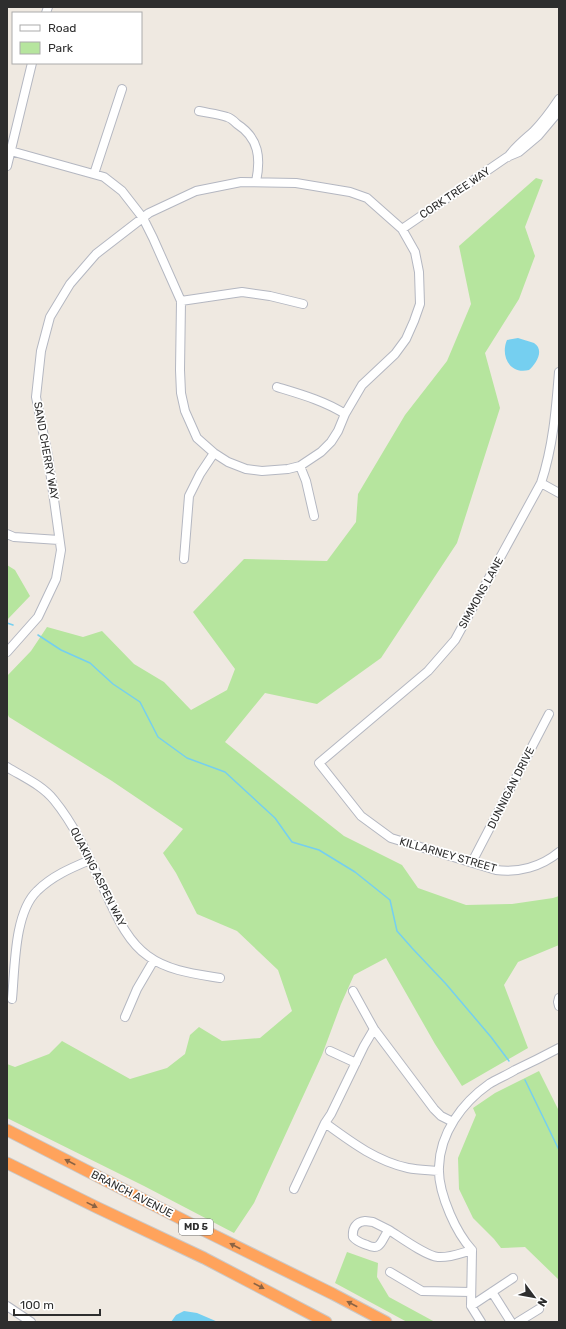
<svg xmlns="http://www.w3.org/2000/svg" width="566" height="1329" viewBox="0 0 566 1329" font-family="Rubik,sans-serif">
	<style>
		.green { fill: #b6e59e }
		.water { fill: #75cff0 }
		.lines { fill: none; stroke-linecap: round; stroke-linejoin: round }
		.stream { stroke: #75cff0; stroke-width: 1.5 }
		.minor-casing { stroke: #b4b7c1; stroke-width: 10 }
		.highway-casing { stroke: #c9c9c9; stroke-width: 13 }
		.minor { stroke: #fff; stroke-width: 8 }
		.highway { stroke: #ffa35c; stroke-width: 11 }
		.oneway { fill: #8c6343 }
		.labels { text-anchor: middle; dominant-baseline: central; stroke-width: 3.5; stroke-linejoin: round; paint-order: stroke }
		.shield { fill: #fff; stroke: #6d6d6d; stroke-width: 1 }
		.shield-label { font-size: 10px; font-weight: bold; fill: #2e2e2e }
		.street-label { font-size: 11px; fill: #2e2e2e; stroke: #fff }
	</style>
	<rect width="100%" height="100%" fill="#efe9e1"/>
	<path class="green" d="M536,178L543,180L525,227L535,256L519,299L485,353L500,408L457,543L381,658L317,704L265,693L225,742L344,836L402,865L418,888L466,905L512,904L553,898L559,896V945L518,962L504,985L528,1048L462,1086L435,1044L386,958L354,975L341,1004L322,1055L254,1203L234,1233L144,1186L7,1118V1064L15,1067L49,1054L62,1041L130,1079L167,1068L185,1054L190,1035L199,1027L222,1041L260,1038L292,1011L278,970L237,931L197,914L176,873L163,853L183,829L112,781L9,717L7,713V676L31,651L47,627L83,637L102,631L134,664L164,682L191,710L227,690L235,669L193,612L244,559L327,561L356,522L358,494L405,415L447,361L471,304L459,246Z
		M7,565L15,570L30,596L7,620Z
		M539,1071L559,1111V1280L525,1247L501,1248L494,1239L473,1218L459,1189L458,1158L476,1115L473,1108L495,1093Z
		M347,1252L378,1263L377,1277L389,1297L435,1322H407L335,1283Z"/>
	<path class="water" d="M518,338C523,340 529,341 534,343C545,350 536,364 529,370C510,375 500,356 507,340Z
		M184,1311L197,1313L218,1322H171L176,1315Z"/>
	<g class="lines">
		<path class="stream" d="M7,623L13,625
			M38,635L61,650L90,663L113,684L140,702L158,737L187,758L225,772L275,818L292,842L319,850L355,872L390,900L397,931L412,948L446,984L491,1037L509,1061
			M525,1080L559,1150"/>
		<g class="minor-casing">
			<path id="minor" d="M46,13L48,7
				M199,111C208,113 218,114 227,117C231,118 234,121 237,124C259,138 261,158 256,182
				M7,150L104,177L122,191L143,218L153,238L181,301L180,370L181,393L185,411L197,438L214,453L228,462L246,469L262,471L288,469L300,466L321,452L331,442L338,431L345,414L362,385L395,354L406,339L414,321L420,304L419,272L415,252L402,229L367,198L350,192L296,183L241,182L196,191L149,213L96,254L70,284L50,317L41,351L36,397L48,456L61,550L56,579L38,617L7,652
				M508,157C515,147 524,140 533,132C543,122 551,111 559,99
				M7,166L32,63
				M94,174L122,89
				M402,229L507,157L519,152L538,136L559,111
				M181,301L242,292L270,296L303,304
				M559,372C556,410 553,447 541,483L455,640L428,671L319,763L361,816L391,838L496,870C518,873 541,867 559,852
				M277,387C300,394 325,401 345,414
				M300,466L306,481L314,516
				M541,483L559,493
				M7,534L14,537L59,540
				M184,559L189,496L200,474L214,453
				M7,767C23,777 42,785 54,800C77,828 92,864 107,896C117,917 128,942 148,956C168,971 196,974 220,978
				M472,862L549,714
				M353,991L374,1029L434,1109L441,1116L453,1122
				M559,998L558,1002L559,1006
				M12,999C15,968 14,913 37,891C52,876 71,868 90,860
				M125,1017L137,989L154,960
				M330,1051L356,1063
				M325,1123C351,1142 376,1161 408,1168C418,1170 429,1170 439,1171
				M294,1189L325,1123L331,1114L364,1046L374,1029
				M365,1221L373,1222L389,1230C381,1239 382,1252 367,1245C362,1243 357,1242 353,1237C352,1228 356,1222 365,1221Z
				M389,1230C400,1237 426,1256 438,1257C450,1258 461,1253 472,1250
				M472,1250C462,1239 456,1228 450,1214C444,1200 438,1183 439,1167C440,1133 462,1103 489,1084C497,1079 507,1075 515,1070C530,1063 544,1056 559,1048
				M472,1250L471,1306L481,1322
				M390,1272L422,1291L471,1292
				M492,1292L511,1322
				M7,1306L31,1322
				M471,1306L513,1278
				M518,1322L539,1309"/>
		</g>
		<g class="highway-casing">
			<path id="highway" d="M7,1130L193,1225L333,1294L386,1322
				M7,1163L96,1207L204,1258L326,1322"/>
		</g>
		<use href="#minor" class="minor"/>
		<use href="#highway" class="highway"/>
	</g>
	<defs><path id="oneway-solid" d="M-6-.8H1V-3.2L6.5 0L1 3.2V.8H-6Z"/></defs>
	<g class="oneway">
		<use href="#oneway-solid" transform="translate(70 1162) rotate(-153)"/>
		<use href="#oneway-solid" transform="translate(92 1205) rotate(26)"/>
		<use href="#oneway-solid" transform="translate(235 1246) rotate(-153)"/>
		<use href="#oneway-solid" transform="translate(259 1286) rotate(27)"/>
		<use href="#oneway-solid" transform="translate(352 1304) rotate(-152)"/>
	</g>
	<g class="labels">
		<rect class="shield" x="179" y="1219" width="34" height="16" rx="3"/>
		<g class="shield-label">
			<text x="196" y="1227">MD 5</text>
		</g>
		<g class="street-label">
			<text transform="translate(455 193) rotate(-34)">CORK TREE WAY</text>
			<text transform="translate(46 451) rotate(80)">SAND CHERRY WAY</text>
			<text transform="translate(481 593) rotate(-61)">SIMMONS LANE</text>
			<text transform="translate(511 788) rotate(-63)">DUNNIGAN DRIVE</text>
			<text transform="translate(448 855) rotate(16)">KILLARNEY STREET</text>
			<text transform="translate(98 877) rotate(63)">QUAKING ASPEN WAY</text>
			<text transform="translate(132 1194) rotate(27)">BRANCH AVENUE</text>
		</g>
	</g>
	<rect width="566" height="1329" fill="none" stroke="#2e2e2e" stroke-width="16"/>
	<rect x="12" y="12" width="130" height="52" fill="#ffffff" stroke="#ababab"/>
	<rect x="20" y="25" width="20" height="6" fill="#ffffff" stroke="#ababab"/>
	<text x="48" y="32" font-size="12" fill="#2e2e2e">Road</text>
	<rect x="20" y="42" width="20" height="12" fill="#b6e59e" stroke="#ababab"/>
	<text x="48" y="52" font-size="12" fill="#2e2e2e">Park</text>
	<g transform="translate(534 1297) rotate(122)" stroke="#ffffff" stroke-width="3" paint-order="stroke">
	<path d="M0-3L7 15L0 10L-7 15Z" fill="#2e2e2e"/>
	<text y="-6" font-size="11" font-weight="bold" text-anchor="middle" fill="#2e2e2e">N</text>
	</g>
	<path d="M14 1309v6h86v-6" fill="none" stroke="#2e2e2e" stroke-width="2"/>
	<text x="20" y="1309" font-size="12" fill="#2e2e2e" stroke="#ffffff" stroke-width="3" paint-order="stroke">100 m</text>
</svg>
